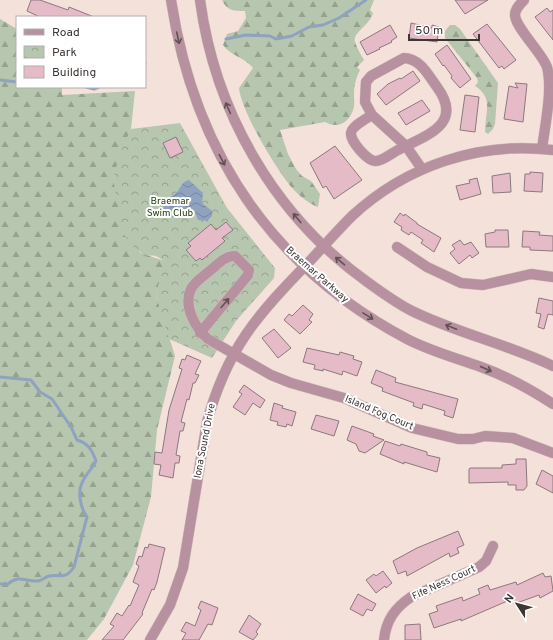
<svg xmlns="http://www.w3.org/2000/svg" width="553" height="640" viewBox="0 0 553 640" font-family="Overpass,sans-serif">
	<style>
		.forest { fill: url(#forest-firs) }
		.park { fill: url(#park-crowns) }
		.water { fill: url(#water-waves) }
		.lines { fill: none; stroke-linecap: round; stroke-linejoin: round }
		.stream { stroke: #8fa3c1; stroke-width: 3 }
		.building { fill: #e5bbc8; stroke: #8b797e }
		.minor-casing { stroke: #cfbfb9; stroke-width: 11 }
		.minor { stroke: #b7919f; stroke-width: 10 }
		.oneway { stroke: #625153 }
		.labels { text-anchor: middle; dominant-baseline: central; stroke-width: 4; stroke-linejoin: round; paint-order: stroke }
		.park-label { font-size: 10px; fill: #1d3807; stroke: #fff }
		.street-label { font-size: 10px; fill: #3d3633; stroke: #fff }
	</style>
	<defs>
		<pattern id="forest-firs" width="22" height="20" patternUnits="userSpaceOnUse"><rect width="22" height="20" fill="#b7c6af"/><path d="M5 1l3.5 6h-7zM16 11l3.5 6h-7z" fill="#96a28f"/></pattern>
		<pattern id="park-crowns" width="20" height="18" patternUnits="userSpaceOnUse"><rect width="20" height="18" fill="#b7c6af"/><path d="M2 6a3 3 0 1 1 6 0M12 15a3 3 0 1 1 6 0" fill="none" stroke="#96a28f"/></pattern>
		<pattern id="water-waves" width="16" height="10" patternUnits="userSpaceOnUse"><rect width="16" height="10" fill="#8fa3c1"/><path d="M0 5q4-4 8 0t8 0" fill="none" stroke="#76869d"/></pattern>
	</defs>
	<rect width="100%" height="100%" fill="#f4e1da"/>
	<path class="forest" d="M222,0H374L370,10L373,13C370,25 352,33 355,42C357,48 361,55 364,60L357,67L360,70C356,78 354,85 354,94C354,99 355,105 353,110C349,123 337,129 325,122L280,130L288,154L296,169L302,176L311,181L320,194L318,207C308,203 301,197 293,189C277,171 241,111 239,88L253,68C244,57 231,56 223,45L227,34L238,31L246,18L245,11C234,11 227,11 222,0Z
		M0,19L17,29V87H62V95L135,91L131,129L113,178L140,253L165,261L156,295L175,356L157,430L151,497L133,565L104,619L87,640H0Z
		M450,25H455L460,29L498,83L495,124L493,129L488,134L485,132C485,112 494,98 475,86L478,82L477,78L445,38V31Z"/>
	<path class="park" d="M180,123L227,208L275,268L274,278L236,321L212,358L169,339L156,295L164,261C157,256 154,254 145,257L123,234L113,178L122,148L131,129Z"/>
	<path class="water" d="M189,180L203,193L202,203L212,211V216L207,221L198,220L194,210L190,208C182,210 178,222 168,215C156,206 171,198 176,193C181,188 182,181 189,180Z"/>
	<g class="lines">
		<path class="stream" d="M226,39L246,35L270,36L276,39L292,36L309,27L323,25L339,18L366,0
			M145,64V63
			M0,80L17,82
			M86,87L94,89L99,87
			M0,377L31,380L40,392L52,399L71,427L77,440C88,443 92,450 96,461C92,469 85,475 82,483C77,492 81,509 87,517L74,567C65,580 61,574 49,576C45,577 42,581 37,581C26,582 19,574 8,584H0"/>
	</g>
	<path class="building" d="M31,0H40L68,10L69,7L94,17H40L27,11Z
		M455,0H488L465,14Z
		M547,8L550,12L553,10V40L535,17Z
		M411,23L432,28V25L439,27L437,42L409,38Z
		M487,24L516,60L504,69L502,66L499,68L473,34Z
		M390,25L397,37L391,41L392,42L379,48L380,49L367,55L360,42Z
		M447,45L471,79L460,88L451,78L452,76L444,65L443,66L435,54Z
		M413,71L420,81L386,105L377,94L388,84L400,78L401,79Z
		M515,83L527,84L523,122L504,119L509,86L518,88Z
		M465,95L479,97L475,132L460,130Z
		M422,100L430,111L406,125L398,113Z
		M176,137L183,152L170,158L163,143Z
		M335,146L362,180L334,199L326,186L323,188L310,163Z
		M530,172L543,173L542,192L524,191L525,174H530Z
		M510,173L511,192L493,193L492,176Z
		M477,178L481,194L460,200L456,186L470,183L469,180Z
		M400,213L404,216L405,214L417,223V224L441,238L434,252L421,243L423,240L411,232L409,235L401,230L402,227L394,222Z
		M226,222L233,230L222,238L225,241L202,260L200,258L196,261L186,250L191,246L188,243L211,224L216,230Z
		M495,230H508L509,247H486L485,234L495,232Z
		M523,231L540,232L539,235L553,236V251L530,250V247H522Z
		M460,240L464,245L471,242L479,253L472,258L470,255L459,264L450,253L455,249L452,245Z
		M539,298L553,301V315L548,314L544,329L538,327L541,314L536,313Z
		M303,305L313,314L309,320L312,322L300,334L284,320L289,314L292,316Z
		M274,329L291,348L278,358L262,338Z
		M307,348L339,355L340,352L354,356L353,359L362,362L357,376L343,371L342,375L323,369V371L314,369L315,365L303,362Z
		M187,355L201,361L195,374L199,375L195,383H193L189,400L187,399L181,422L185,423L183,431H180L176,455L180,456L179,463H175L173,478L159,475L161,465L154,464L155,452L162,453L169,410L182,369L179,368L182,359L185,360Z
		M376,370L396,378L395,382L458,399L453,418L444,415L445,411L423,404L422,409L413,406L414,403L382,391L383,388L371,383Z
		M244,385L265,400L260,408L253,403L245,415L233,407L242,394L239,392Z
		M274,403L283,406L282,408L296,412L292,426L287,424L286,427L277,425L278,422L270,420Z
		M316,415L339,421L334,436L311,429Z
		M352,426L374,434L373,436L384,440L365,453L359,451L356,444L347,440Z
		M385,441L400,446L401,444L427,452V455L440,458L437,472L404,462V464L380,454Z
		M516,459H526L527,486L524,490H516V485H508V482L469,483V469L470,468H502V465L516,464Z
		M542,470L553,476V493L536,484Z
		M458,531L464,545L457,548L459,553L450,557L449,553L407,576L406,571L398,574L393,561L417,548Z
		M149,544L165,548L157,582L154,590L152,589L142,613L143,614L123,640H102L114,626L110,624L117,613L122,616L129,605L130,606L139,585L133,582L139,566L136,564L139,556L142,557L145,547L148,548Z
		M383,571L392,583L386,588L385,586L376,593L366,580L374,574L376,576Z
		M543,573L545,577L551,576L553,591L540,598L539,595L514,604L512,599L461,621V619L434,628L429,614L438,611L436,606L462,597L463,601L480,594L478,589L488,585L490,590L516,582L517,585Z
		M358,594L376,604L372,611L367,609L363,616L350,609Z
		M201,601L218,608L212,625L208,624L199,640H182L186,633L181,631L186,622L195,626L201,610L198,608Z
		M249,615L261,624L256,632L258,634L253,640L239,632Z
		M420,624L421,640H405V625Z"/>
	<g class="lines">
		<g class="minor-casing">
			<path id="minor" d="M171,0C194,151 271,267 407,339C430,351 456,358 481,367C506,376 530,389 553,404
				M200,0C215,112 274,215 366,281C381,292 396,303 412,311C457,333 507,344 553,366
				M524,0C520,4 515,9 515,15C515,27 542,53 547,67C553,89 545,125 542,149
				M372,115C366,119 352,126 351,133C350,141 368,162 376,161C383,161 393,152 400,149C427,135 464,124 437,87C428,75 421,59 404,58L371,76L366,82L365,102L372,115L406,146L422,169
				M397,247L427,267L461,283L483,285L531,274L553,277
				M200,333L248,275L249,270L235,256C225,256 219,263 212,269C205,275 195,281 191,289C183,306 195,328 208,339L271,375L291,383L344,398L412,428L458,439H473L485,436L513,438L553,453
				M150,640L170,605L183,568L207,422C227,349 257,315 308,263C323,247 337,231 352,216C406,166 479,141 553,150
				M384,640C386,620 395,608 411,597L479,567L486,561L493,546"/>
		</g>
		<use href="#minor" class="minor"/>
	</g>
	<defs><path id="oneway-shaft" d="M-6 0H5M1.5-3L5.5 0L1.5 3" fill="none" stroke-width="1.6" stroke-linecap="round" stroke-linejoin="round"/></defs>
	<g class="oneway">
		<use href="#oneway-shaft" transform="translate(178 38) rotate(78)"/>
		<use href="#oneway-shaft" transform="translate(228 108) rotate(-114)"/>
		<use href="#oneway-shaft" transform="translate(222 160) rotate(63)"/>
		<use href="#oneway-shaft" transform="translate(297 218) rotate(-130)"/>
		<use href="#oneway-shaft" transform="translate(340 261) rotate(-140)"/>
		<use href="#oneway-shaft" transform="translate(225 303) rotate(-50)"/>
		<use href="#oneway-shaft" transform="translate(368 316) rotate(32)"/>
		<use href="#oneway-shaft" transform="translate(451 327) rotate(-158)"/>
		<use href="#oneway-shaft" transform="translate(486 369) rotate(24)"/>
	</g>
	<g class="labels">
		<g class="park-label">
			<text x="170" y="201">Braemar<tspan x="170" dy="12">Swim Club</tspan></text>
		</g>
		<g class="street-label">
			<text transform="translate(317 275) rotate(41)">Braemar Parkway</text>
			<text transform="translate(379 413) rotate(23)">Island Fog Court</text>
			<text transform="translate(205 441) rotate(-79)">Iona Sound Drive</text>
			<text transform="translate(444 583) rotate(-25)">Fife Ness Court</text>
		</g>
	</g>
	<rect x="16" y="16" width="130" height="72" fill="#ffffff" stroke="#b1afad"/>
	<rect x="24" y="29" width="20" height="6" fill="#b7919f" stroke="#b1afad"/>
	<text x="52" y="36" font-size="12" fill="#3d3633">Road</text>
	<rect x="24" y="46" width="20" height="12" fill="url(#park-crowns)" stroke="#b1afad"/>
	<text x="52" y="56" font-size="12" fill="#3d3633">Park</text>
	<rect x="24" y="66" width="20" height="12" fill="#e5bbc8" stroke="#b1afad"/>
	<text x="52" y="76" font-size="12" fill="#3d3633">Building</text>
	<g transform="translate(517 604) rotate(306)" stroke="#ffffff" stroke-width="3" paint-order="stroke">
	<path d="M0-3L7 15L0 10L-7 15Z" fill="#3d3633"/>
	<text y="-6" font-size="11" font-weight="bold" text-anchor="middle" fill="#3d3633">N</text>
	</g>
	<path d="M409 34v6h70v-6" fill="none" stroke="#3d3633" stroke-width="2"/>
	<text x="415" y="34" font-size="12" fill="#3d3633" stroke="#ffffff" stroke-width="3" paint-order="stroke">50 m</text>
</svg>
